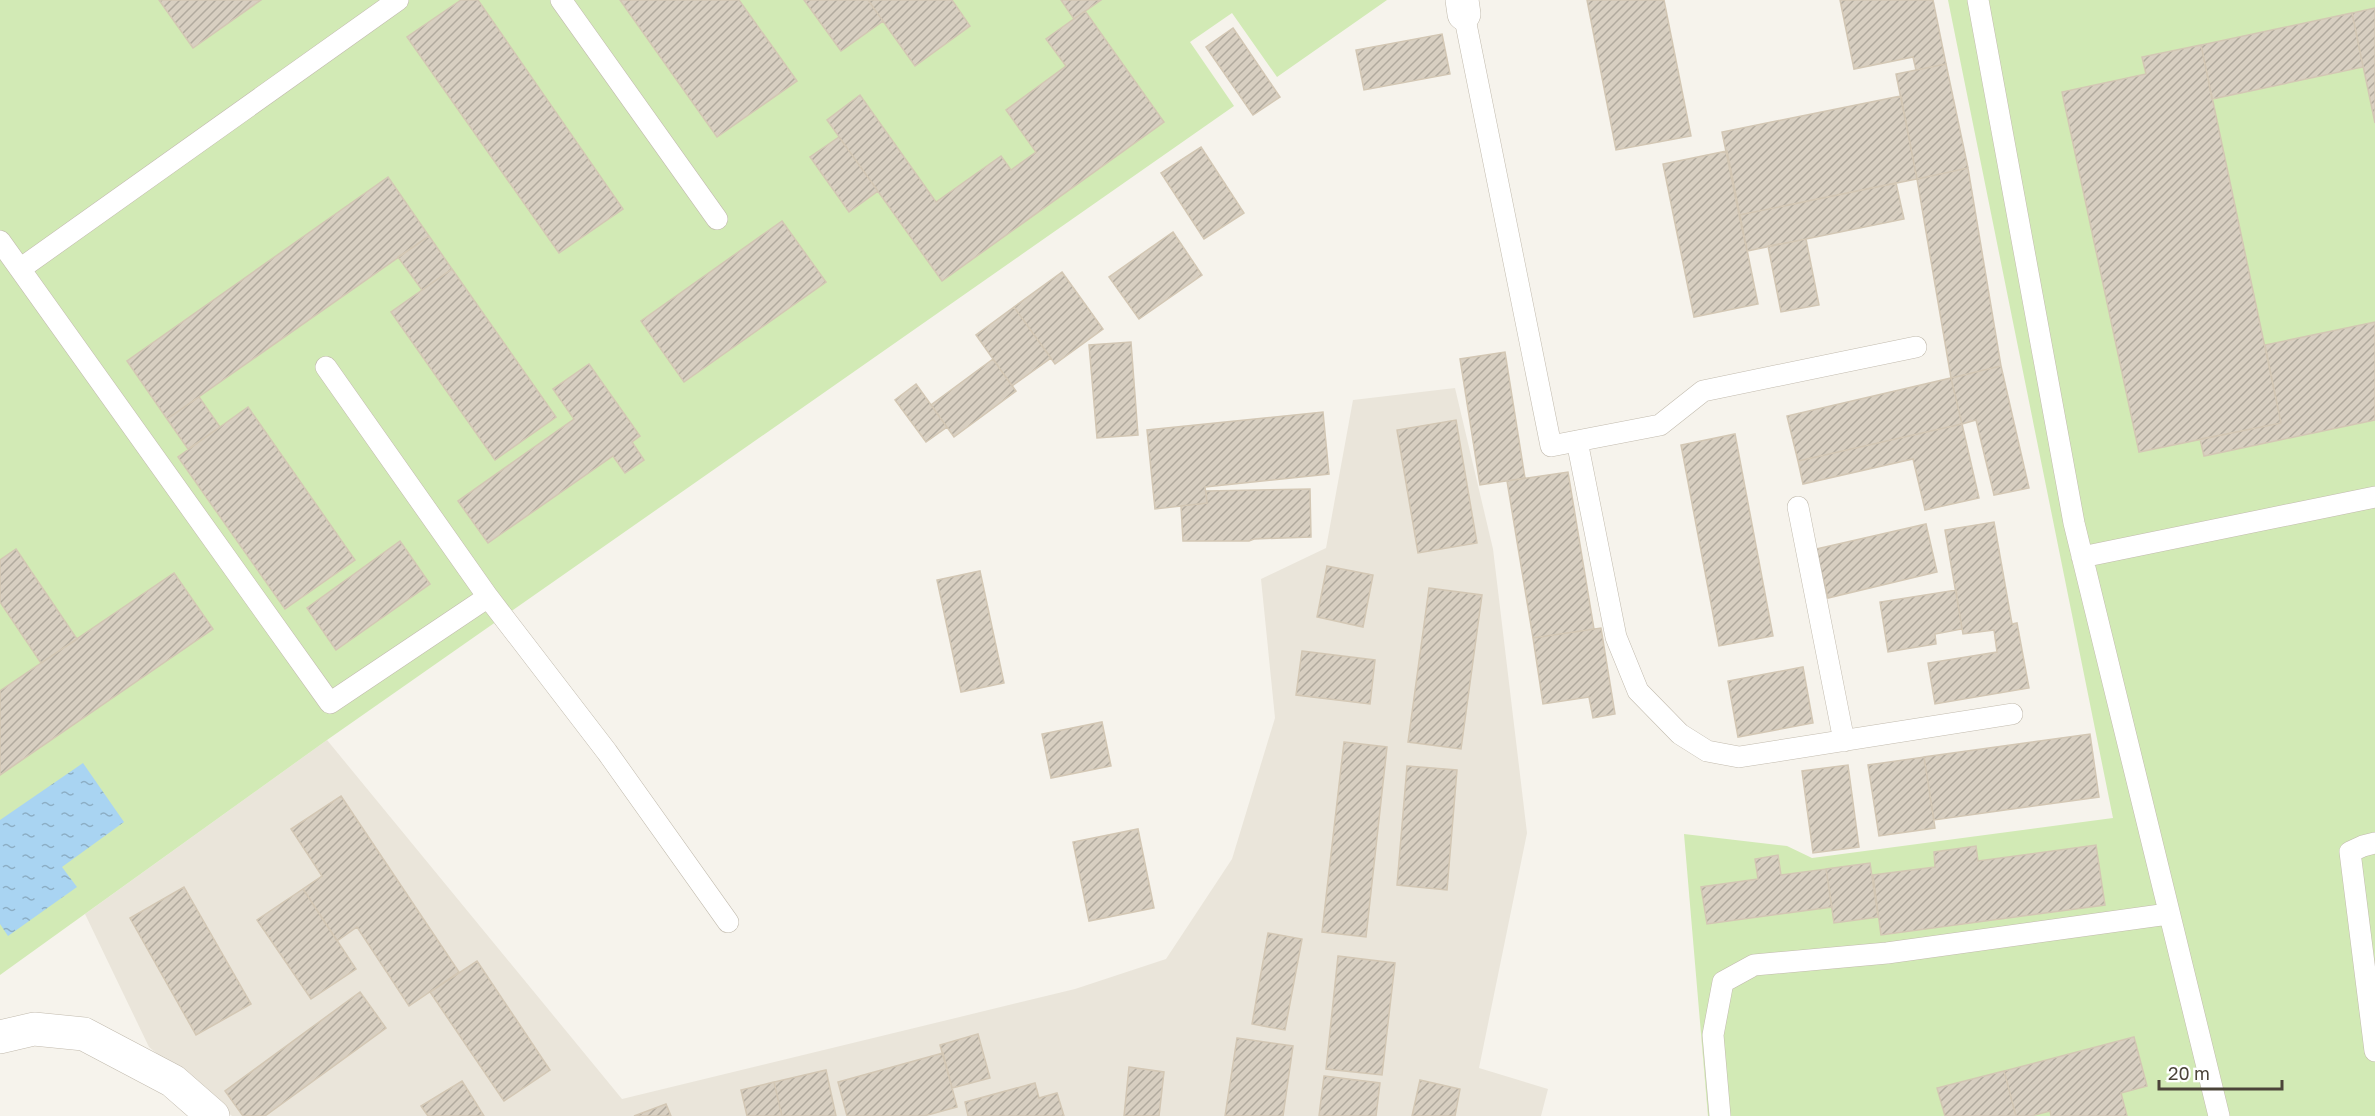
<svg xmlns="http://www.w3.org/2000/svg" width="2375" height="1116" viewBox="0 0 2375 1116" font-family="'Golos Text',sans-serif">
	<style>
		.residential { fill: #eae5da }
		.garden { fill: #d2eab5 }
		.water { fill: url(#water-ripples) }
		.building { fill: url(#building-hatch); stroke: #d3c7b4; stroke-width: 1.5 }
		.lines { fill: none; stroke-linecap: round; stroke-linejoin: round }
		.service-casing { stroke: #c2bbae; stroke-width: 22 }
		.minor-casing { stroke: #c2bbae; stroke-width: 34 }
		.service { stroke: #fff; stroke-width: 21 }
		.minor { stroke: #fff; stroke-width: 33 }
	</style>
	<defs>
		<pattern id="water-ripples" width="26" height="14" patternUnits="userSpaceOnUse" patternTransform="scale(1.5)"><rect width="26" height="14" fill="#a9d4f2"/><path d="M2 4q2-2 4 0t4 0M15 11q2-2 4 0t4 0" fill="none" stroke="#8caec5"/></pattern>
		<pattern id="building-hatch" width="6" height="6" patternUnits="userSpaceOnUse" patternTransform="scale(1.5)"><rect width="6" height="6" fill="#d8cfc1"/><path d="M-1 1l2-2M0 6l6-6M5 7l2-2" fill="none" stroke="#b1aa9e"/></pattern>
	</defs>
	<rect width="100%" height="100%" fill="#f6f3ec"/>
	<path class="residential" d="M1455,388L1493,549L1527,833L1479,1068L1548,1089L1541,1116H232L149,1047L85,914L327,740L622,1099L1075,989L1166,959L1232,859L1275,718L1261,579L1326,548L1353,400Z"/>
	<path class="garden" d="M0,0H1387L1277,77L1232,13L1190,42L1234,106L327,740L0,975Z
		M1948,0H2375V1116H1708L1684,834L1787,846L1812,858L2113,818Z"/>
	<path class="water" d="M83,763L124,822L62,867L77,887L8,936L0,924V820Z"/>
	<path class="building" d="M159,0H261L193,48Z
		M461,0H478L623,209L559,253L407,37Z
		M620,0H739L797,81L717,137Z
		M804,0H868L883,21L841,51Z
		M868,0H952L970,26L915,66Z
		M1061,0H1101L1074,19Z
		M1587,0H1664L1691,136L1616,150Z
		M1840,0H1933L1946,64L1916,70L1913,57L1854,69Z
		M2375,8V123L2352,13Z
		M1085,11L1164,122L942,281L827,120L860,95L936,202L1001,156L1011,170L1036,152L1006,110L1066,66L1046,39Z
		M2352,13L2363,67L2212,99L2201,45Z
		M1233,28L1280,97L1253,115L1206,47Z
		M1442,34L1450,74L1364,90L1356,50Z
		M2201,45L2281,423L2139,452L2062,92L2146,74L2142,57Z
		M1946,64L1968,168L1917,179L1896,74Z
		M1901,96L1917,179L1739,215L1722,132Z
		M839,137L878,191L849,212L810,157Z
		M1201,147L1244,213L1204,239L1161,173Z
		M1727,151L1758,304L1694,317L1663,164Z
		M1968,168L2001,366L1951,378L1917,179Z
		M388,177L429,236L167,419L127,361Z
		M1896,183L1904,219L1747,251L1739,215Z
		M782,221L826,282L684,382L641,321Z
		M1173,232L1202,275L1139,319L1109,277Z
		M429,236L452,269L422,290L398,257Z
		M1806,239L1819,305L1781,312L1768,246Z
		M452,269L556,417L495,460L391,312Z
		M1062,272L1103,329L1055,364L1014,307Z
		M1014,307L1051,358L1012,386L976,335Z
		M2375,322V420L2204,456L2200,439L2281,423L2265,345Z
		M1131,342L1138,435L1097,438L1089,345Z
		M1505,352L1525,478L1480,485L1460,359Z
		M993,359L1016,391L954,437L931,405Z
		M589,364L640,436L632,442L644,460L625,473L613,456L488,543L458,501L574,419L553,389Z
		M2001,366L2029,488L1994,495L1976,420L1962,424L1951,378Z
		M1951,378L1962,424L1798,461L1787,416Z
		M916,384L947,427L926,442L895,400Z
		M199,397L220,427L188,449L167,419Z
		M248,407L355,560L285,609L178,457Z
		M1323,412L1329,474L1205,487L1207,503L1155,509L1147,430Z
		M1456,420L1477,543L1418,553L1397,430Z
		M1962,424L1979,498L1925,510L1913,459L1803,484L1798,461Z
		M1735,434L1773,636L1719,646L1681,445Z
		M1568,472L1594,629L1533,638L1507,481Z
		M1310,489L1311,537L1254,539L1249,541H1183L1181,506L1207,503L1206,491Z
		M1994,522L2012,624L2017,623L2029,688L1935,704L1928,663L1997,652L1994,630L1963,634L1945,530Z
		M1926,524L1937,572L1828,598L1816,549Z
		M400,541L430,584L336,650L307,608Z
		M16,549L77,639L41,663L0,602V560Z
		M1327,566L1373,575L1363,627L1317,617Z
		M980,571L1004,683L961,692L937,580Z
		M174,573L213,629L0,775V691Z
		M1429,588L1482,595L1461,749L1408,742Z
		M1956,590L1962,629L1935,634L1936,644L1888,652L1880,602Z
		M1601,628L1615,714L1593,718L1589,697L1543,704L1533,638Z
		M1302,651L1375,660L1370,704L1296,695Z
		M1803,667L1813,723L1738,737L1728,681Z
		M1102,722L1111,766L1051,778L1042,734Z
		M2090,734L2099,797L1934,820L1924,757Z
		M1344,742L1387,747L1366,937L1322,932Z
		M1924,757L1935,828L1879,836L1868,765Z
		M1848,765L1859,847L1813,853L1802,771Z
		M1407,766L1457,770L1447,890L1397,885Z
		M341,796L459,972L409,1006L357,927L337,941L303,889L322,876L291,829Z
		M1138,829L1154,908L1089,921L1073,842Z
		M2096,845L2105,905L1881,935L1873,875L1935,867L1934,852L1976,846L1978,861Z
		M1778,855L1781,875L1826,869L1832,907L1707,924L1701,887L1758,879L1755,859Z
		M1870,863L1878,917L1834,923L1826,869Z
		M184,887L251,1004L196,1035L130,918Z
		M303,889L356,969L311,999L257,920Z
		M1268,933L1302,939L1285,1030L1252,1024Z
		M1338,956L1395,963L1382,1075L1326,1069Z
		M477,961L550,1070L504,1101L430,992Z
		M360,992L386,1028L265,1116H243L225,1091Z
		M978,1034L990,1078L952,1088L940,1045Z
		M2134,1037L2147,1086L2121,1093L2127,1116H2051L2050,1111L2031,1116H2016L2004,1071Z
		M1237,1038L1293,1046L1283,1116H1225Z
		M943,1053L957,1107L924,1116H847L838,1082Z
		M1129,1067L1164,1072L1159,1116H1124Z
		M826,1070L836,1116H782L774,1082Z
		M2004,1071L2016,1116H1945L1937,1088Z
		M1324,1076L1380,1083L1376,1116H1319Z
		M1420,1080L1460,1089L1455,1116H1412Z
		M462,1081L484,1116H428L421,1106Z
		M774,1082L782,1116H747L741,1090Z
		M1035,1083L1039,1098L1057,1093L1064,1116H968L965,1102Z
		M666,1104L671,1116H634Z"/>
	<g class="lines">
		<g class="service-casing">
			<path id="service" d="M561,0L717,219
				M1978,0L2074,523L2219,1116
				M1464,14L1551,446L1660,425L1703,391L1916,347
				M0,241L330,703L488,597L607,752L728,922
				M20,269L398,0
				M326,367L488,597
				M1577,441L1616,637L1638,691L1680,734L1707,751L1739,757L2012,714
				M1798,507L1844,741
				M2082,557L2375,497
				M2375,843L2363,846L2350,852L2375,1051
				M1720,1116L1713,1035L1723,982L1754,965L1887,953L2168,914"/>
		</g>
		<g class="minor-casing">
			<path id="minor" d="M1462,0L1464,14
				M0,1037L34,1029L84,1034L173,1081L213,1116"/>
		</g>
		<use href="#service" class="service"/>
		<use href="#minor" class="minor"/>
	</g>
	<path d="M2159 1080v9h123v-9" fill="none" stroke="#4b4439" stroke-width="3"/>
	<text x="2168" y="1080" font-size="18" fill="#4b4439" stroke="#ffffff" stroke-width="4.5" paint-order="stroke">20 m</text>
</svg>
